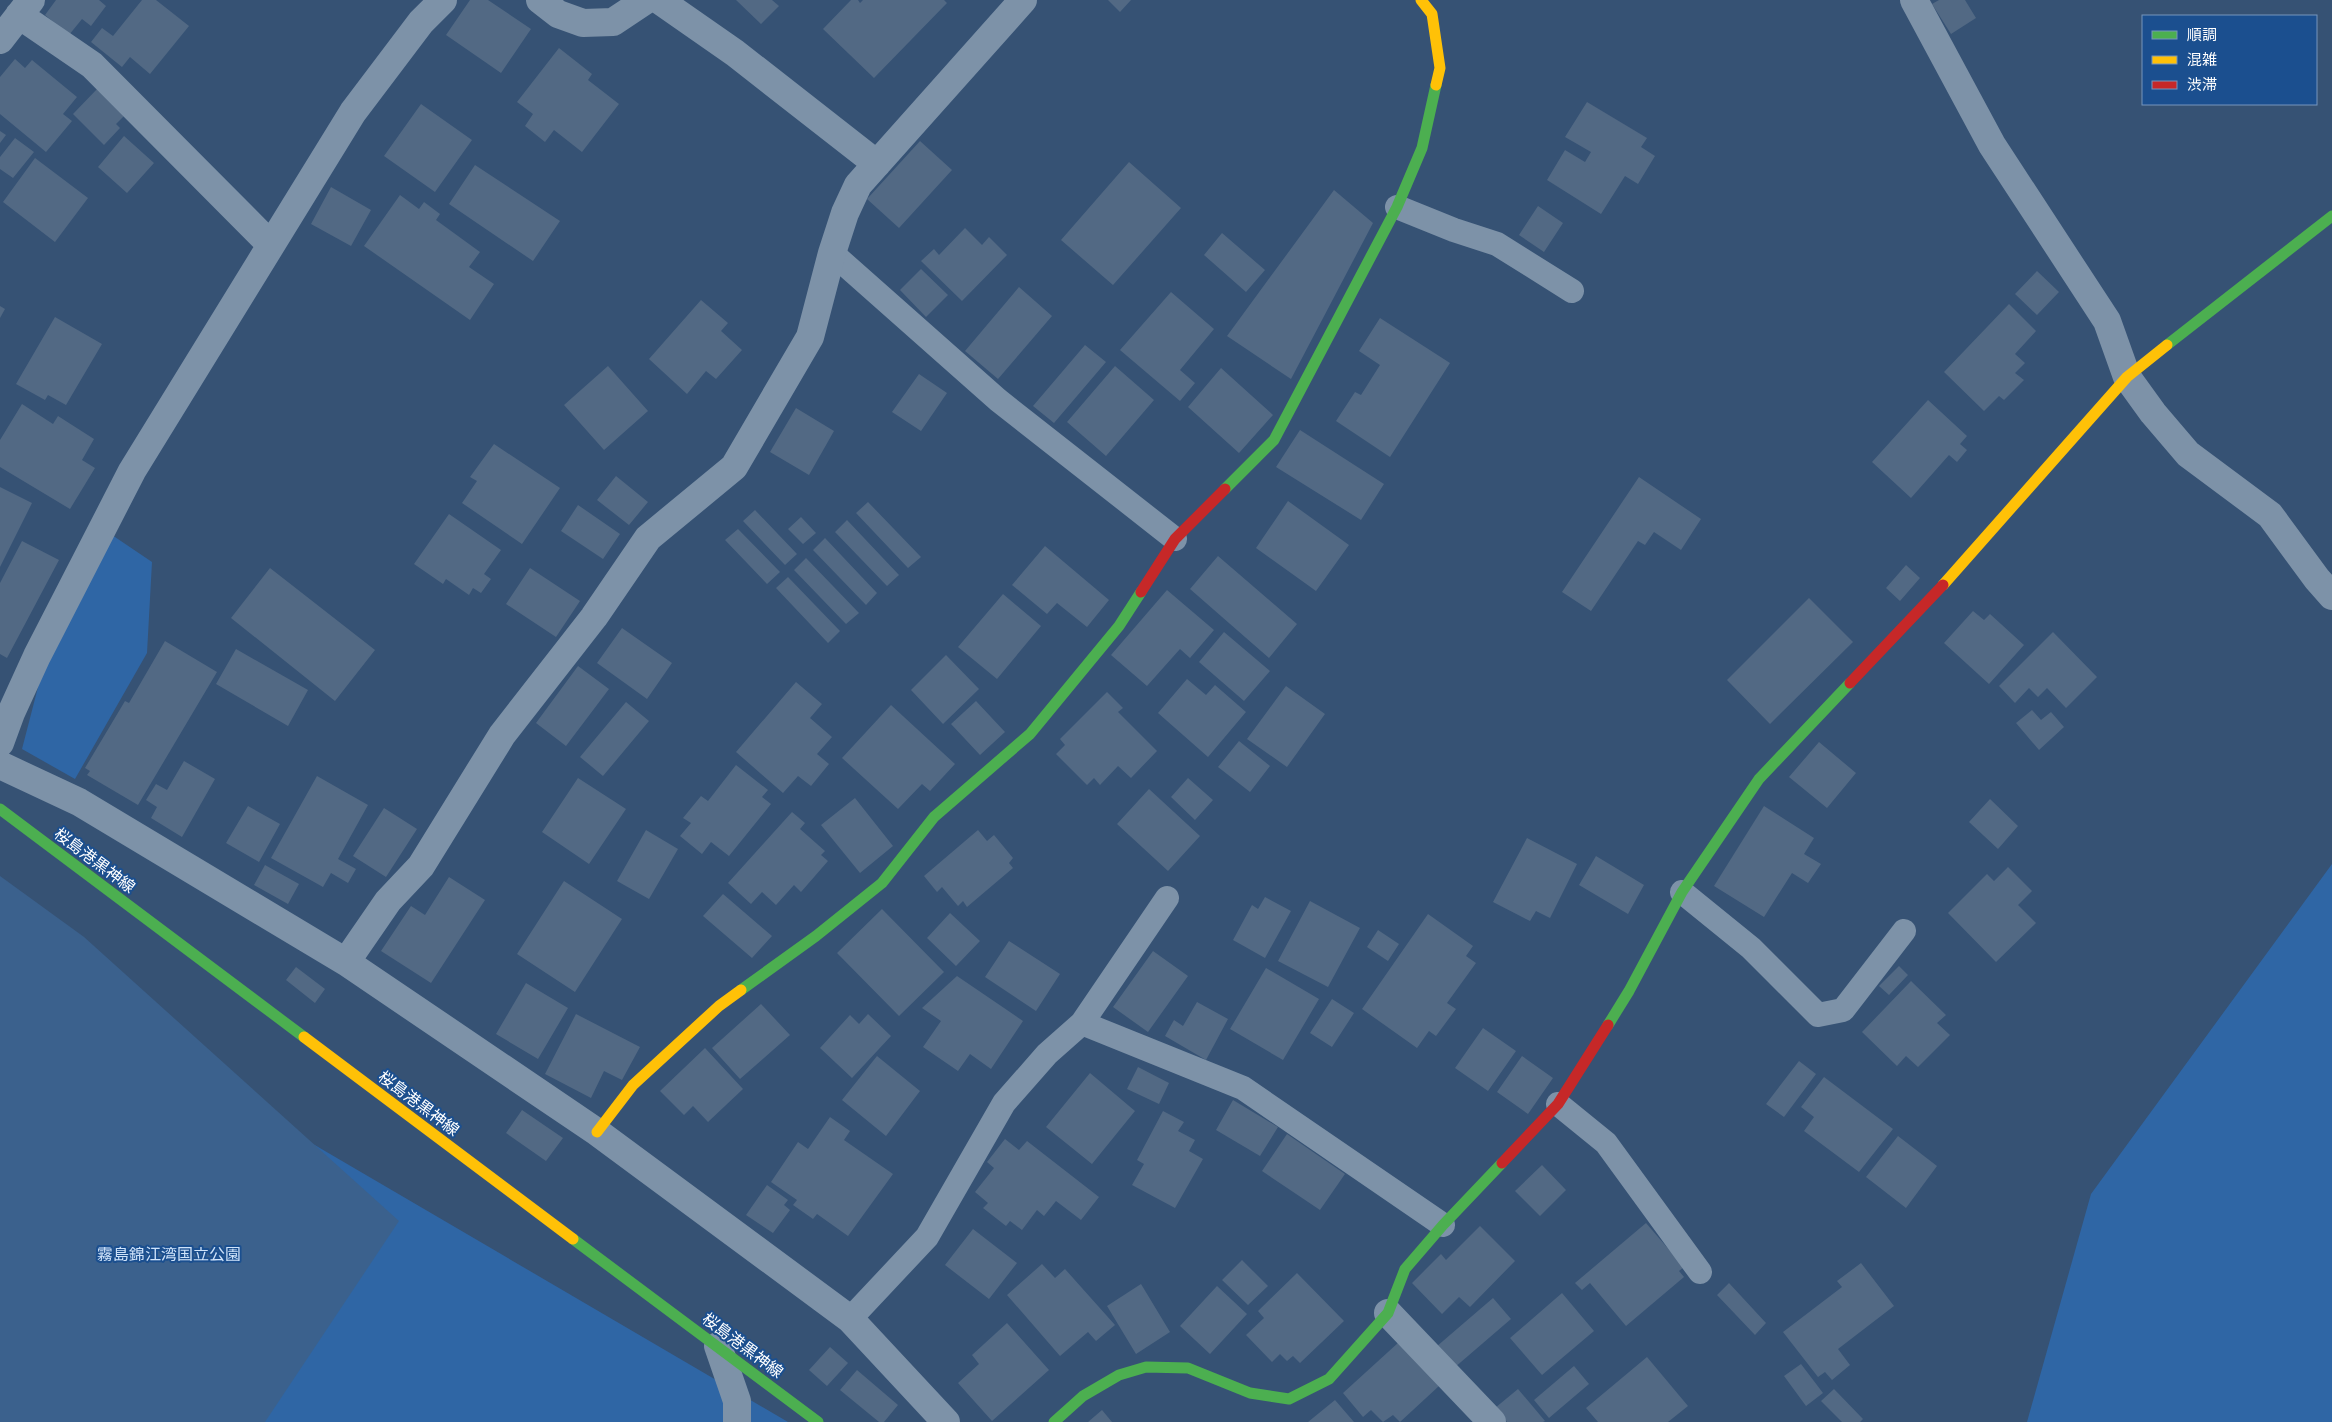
<svg xmlns="http://www.w3.org/2000/svg" width="2332" height="1422" viewBox="0 0 2332 1422" font-family="'Open Sans','Noto Sans JP',sans-serif">
	<style>
		.green { fill: #2f66a5 }
		.water { fill: #3b618d }
		.building { fill: #526984 }
		.lines { fill: none; stroke-linecap: round; stroke-linejoin: round }
		.lane { stroke: #7d92a8; stroke-width: 24 }
		.street { stroke: #7d92a8; stroke-width: 28 }
		.fast { stroke: #4caf50; stroke-width: 11 }
		.slow { stroke: #ffc107; stroke-width: 11 }
		.jam { stroke: #c62828; stroke-width: 11 }
		.labels { text-anchor: middle; dominant-baseline: central; stroke-width: 4; stroke-linejoin: round; paint-order: stroke }
		.street-label { font-size: 16px; fill: #fff; stroke: #1b4f8f }
		.park-label { font-size: 16px; fill: #cfe3fa; stroke: #1b4f8f }
	</style>
	<rect width="100%" height="100%" fill="#365274"/>
	<path class="green" d="M112,535L152,562L147,653L75,779L22,749L43,668Z
		M2332,864V1422H2027L2091,1194Z
		M0,961L788,1422H0Z"/>
	<path class="water" d="M0,876L84,937L399,1221L265,1422H0Z"/>
	<path class="building" d="M56,0H99L106,6L91,26L82,19L69,35L45,15Z
		M142,0H156L189,26L150,74L130,57L122,67L91,42L102,28L113,36Z
		M470,0H488L531,29L501,73L446,35Z
		M736,0H772L779,6L761,24Z
		M851,0H858L860,3L863,0H944L947,3L874,78L823,29Z
		M1108,0H1131L1120,12Z
		M1939,0H1965L1976,18L1951,34L1932,4Z
		M559,48L592,74L588,80L619,104L582,152L554,130L545,142L525,126L533,114L517,102Z
		M15,59L25,68L32,60L77,97L63,114L72,121L46,152L0,114V77Z
		M99,87L126,114L116,124L120,128L104,145L73,114Z
		M1587,102L1647,138L1641,147L1655,156L1638,184L1625,176L1601,214L1547,180L1565,150L1585,162L1591,152L1565,137Z
		M421,104L472,140L435,192L384,156Z
		M0,131L6,135L0,143Z
		M124,136L154,163L127,193L98,167Z
		M15,138L34,152L13,178L0,169V157Z
		M920,141L952,170L899,228L867,199Z
		M35,158L88,198L55,242L3,202Z
		M1129,162L1181,208L1113,285L1061,240Z
		M475,165L560,221L533,261L449,204Z
		M331,187L371,210L351,246L311,224Z
		M1334,190L1373,223L1291,379L1227,336Z
		M400,195L419,209L424,202L440,214L436,220L480,252L469,267L494,284L470,320L364,246Z
		M1538,206L1563,223L1544,252L1519,235Z
		M965,228L982,245L989,237L1007,255L962,301L921,261L934,249L939,255Z
		M1222,233L1265,270L1246,292L1204,255Z
		M921,269L948,295L926,317L900,290Z
		M2037,271L2059,292L2037,315L2015,294Z
		M1019,287L1052,316L998,379L965,351Z
		M1171,292L1214,329L1180,370L1195,383L1180,401L1120,350Z
		M701,300L728,323L721,331L742,350L716,379L706,371L687,394L649,359Z
		M2009,304L2036,331L2015,354L2025,363L2015,373L2024,380L2004,400L1999,396L1984,411L1944,372Z
		M0,306L5,309L0,318Z
		M55,317L102,344L66,405L48,395L45,400L16,384Z
		M1380,318L1450,363L1390,457L1336,421L1355,392L1361,395L1380,365L1359,351Z
		M1085,345L1106,362L1054,423L1033,406Z
		M608,366L648,411L604,450L564,405Z
		M1115,366L1154,400L1106,456L1067,422Z
		M1221,368L1273,415L1239,453L1188,407Z
		M919,374L947,393L921,431L892,412Z
		M1928,400L1967,436L1960,444L1967,450L1957,462L1949,455L1911,498L1872,462Z
		M22,404L53,424L58,416L94,439L82,460L95,468L70,509L0,467V440Z
		M796,408L834,431L809,475L770,452Z
		M1300,430L1384,484L1361,520L1276,467Z
		M494,444L560,488L522,544L462,503L477,481L470,477Z
		M616,476L648,502L629,525L597,500Z
		M1639,477L1701,519L1681,550L1654,532L1645,545L1638,541L1591,611L1562,592Z
		M0,487L32,503L0,567Z
		M1288,501L1349,545L1316,591L1256,548Z
		M868,502L921,557L908,568L856,513Z
		M578,505L620,534L603,559L561,531Z
		M755,510L797,554L785,565L743,521Z
		M449,514L501,550L484,574L491,579L481,593L473,588L469,595L446,579L443,584L414,564Z
		M801,517L816,533L803,544L788,529Z
		M847,520L899,575L887,586L835,532Z
		M738,529L780,572L767,584L725,540Z
		M825,538L877,593L866,605L813,550Z
		M22,541L59,560L7,658L0,654V583Z
		M1045,546L1109,600L1087,627L1057,603L1047,614L1012,585Z
		M1218,556L1297,624L1269,658L1190,589Z
		M806,558L859,613L846,624L794,570Z
		M1906,565L1920,578L1900,601L1886,588Z
		M270,568L375,650L335,701L231,618Z
		M530,568L580,601L556,637L506,604Z
		M788,577L840,631L828,643L776,588Z
		M1167,590L1214,630L1190,658L1180,649L1147,686L1111,655Z
		M1003,594L1041,626L997,679L958,647Z
		M1809,598L1853,642L1770,724L1727,680Z
		M1973,611L1984,620L1990,614L2024,645L1989,684L1944,643Z
		M622,628L672,663L647,699L597,663Z
		M1224,632L1270,671L1244,701L1199,662Z
		M2053,632L2097,677L2066,708L2047,688L2038,697L2029,688L2015,703L1999,686Z
		M165,641L217,672L138,805L87,775L90,771L85,768L125,701L129,703Z
		M236,649L308,690L288,726L216,684Z
		M946,655L979,689L943,724L911,690Z
		M578,666L609,689L566,746L536,723Z
		M1187,679L1206,695L1215,685L1246,712L1208,757L1158,713Z
		M796,682L822,704L810,718L832,737L817,754L829,764L811,786L798,776L783,793L736,752Z
		M1286,686L1325,714L1287,767L1247,739Z
		M1107,692L1123,708L1118,712L1157,751L1131,778L1118,766L1100,785L1094,778L1087,785L1056,754L1065,745L1060,739Z
		M976,701L1005,732L980,755L951,724Z
		M626,702L649,721L603,776L580,757Z
		M891,705L955,764L930,791L922,784L898,809L842,758Z
		M2032,710L2041,720L2051,712L2064,727L2039,750L2016,723Z
		M1239,741L1270,766L1250,792L1218,767Z
		M1819,742L1856,773L1827,808L1789,777Z
		M184,761L215,779L182,837L151,818L157,807L146,800L156,784L167,790Z
		M736,765L768,790L762,797L771,804L729,856L711,842L702,854L680,836L691,823L683,818L701,796L708,801Z
		M317,776L368,805L338,859L356,869L348,883L331,873L323,887L271,858Z
		M578,778L626,809L589,864L542,832Z
		M1188,778L1213,800L1195,820L1171,797Z
		M1149,789L1200,836L1168,871L1117,824Z
		M855,798L893,846L860,873L821,825Z
		M1990,799L2018,826L1998,849L1969,822Z
		M248,806L280,824L259,862L226,843Z
		M1764,806L1814,838L1804,854L1821,864L1808,883L1792,873L1764,917L1714,886Z
		M384,808L417,829L386,877L353,856Z
		M792,812L805,823L800,829L825,851L821,855L828,861L801,892L794,885L776,905L762,892L751,904L728,883Z
		M646,830L678,849L649,899L617,881Z
		M978,830L987,841L994,835L1013,858L1009,863L1013,868L967,907L963,901L958,906L942,887L937,892L924,876Z
		M1527,838L1577,864L1550,918L1536,911L1530,921L1493,902Z
		M1596,856L1644,885L1628,914L1579,885Z
		M265,865L299,884L288,904L254,885Z
		M2008,867L2032,891L2018,905L2036,923L1996,962L1948,913L1987,874L1994,881Z
		M449,877L485,900L431,983L381,951L411,906L425,915Z
		M564,881L622,919L575,992L517,954Z
		M723,894L772,936L752,958L703,916Z
		M1265,897L1291,911L1265,958L1233,940L1252,905L1258,909Z
		M1310,901L1360,928L1328,987L1278,961Z
		M882,909L944,972L899,1016L837,953Z
		M950,913L980,941L956,966L927,938Z
		M1428,914L1473,946L1466,956L1476,963L1447,1003L1456,1009L1436,1036L1429,1031L1417,1048L1362,1009Z
		M1378,930L1399,944L1388,961L1367,947Z
		M1009,941L1060,974L1036,1011L985,977Z
		M1153,951L1188,976L1148,1032L1113,1007Z
		M1899,966L1908,975L1889,995L1879,986Z
		M296,967L325,989L315,1003L286,980Z
		M1266,968L1319,999L1283,1060L1230,1029Z
		M957,976L1023,1021L991,1069L970,1054L958,1071L923,1047L941,1021L922,1008Z
		M1911,981L1946,1015L1937,1023L1950,1035L1918,1067L1906,1056L1897,1066L1862,1032Z
		M526,983L568,1008L538,1059L496,1034Z
		M1332,999L1354,1013L1332,1047L1310,1033Z
		M1197,1002L1228,1019L1206,1060L1165,1036L1174,1020L1183,1026Z
		M761,1004L790,1035L740,1079L712,1048Z
		M576,1014L640,1047L622,1080L604,1071L591,1098L545,1074Z
		M868,1014L891,1036L852,1078L820,1048L850,1015L859,1024Z
		M1483,1028L1516,1051L1488,1091L1455,1068Z
		M705,1048L743,1089L708,1122L693,1106L684,1115L660,1091Z
		M877,1056L920,1091L886,1136L842,1100Z
		M1522,1056L1553,1078L1528,1114L1497,1092Z
		M1799,1061L1816,1074L1784,1117L1766,1104Z
		M1138,1067L1169,1083L1159,1104L1127,1089Z
		M1090,1073L1135,1111L1092,1164L1046,1127Z
		M1824,1077L1893,1129L1859,1172L1804,1131L1814,1117L1801,1107Z
		M1233,1100L1278,1127L1260,1156L1216,1130Z
		M522,1110L563,1138L546,1161L506,1133Z
		M1163,1111L1184,1122L1178,1131L1195,1140L1189,1151L1203,1159L1175,1208L1132,1185L1144,1164L1137,1160Z
		M830,1117L850,1131L844,1140L893,1174L848,1236L817,1214L813,1219L793,1205L797,1200L771,1182L798,1142L808,1149Z
		M1287,1134L1345,1174L1320,1210L1262,1171Z
		M1898,1136L1937,1166L1906,1208L1866,1177Z
		M1005,1139L1019,1150L1027,1141L1099,1197L1081,1220L1056,1201L1044,1216L1037,1210L1022,1230L1010,1221L1006,1226L983,1208L988,1203L975,1192L994,1168L987,1162Z
		M1542,1165L1566,1190L1540,1216L1515,1191Z
		M767,1185L788,1200L784,1205L790,1210L773,1233L746,1215Z
		M1646,1223L1684,1267L1679,1271L1684,1277L1626,1326L1590,1283L1582,1290L1575,1283Z
		M1480,1226L1515,1261L1470,1307L1459,1297L1442,1314L1412,1283L1441,1254L1446,1260Z
		M973,1229L1017,1263L989,1299L945,1265Z
		M1242,1260L1268,1286L1248,1305L1222,1280Z
		M1861,1263L1894,1306L1838,1349L1850,1365L1832,1380L1825,1372L1818,1377L1783,1332L1842,1287L1837,1281Z
		M1042,1264L1055,1278L1065,1269L1115,1325L1096,1341L1088,1332L1060,1356L1007,1295Z
		M1297,1273L1344,1321L1300,1363L1293,1356L1287,1361L1280,1354L1272,1362L1246,1335L1264,1318L1258,1311Z
		M1729,1283L1766,1323L1755,1335L1717,1295Z
		M1141,1284L1170,1332L1136,1354L1107,1306Z
		M1217,1286L1247,1314L1210,1354L1180,1326Z
		M1562,1293L1594,1331L1542,1375L1510,1338Z
		M1493,1298L1511,1319L1454,1368L1436,1347Z
		M1007,1323L1049,1370L992,1421L958,1383L979,1364L972,1355Z
		M1399,1342L1439,1386L1400,1422L1393,1415L1383,1422L1371,1410L1363,1417L1343,1393Z
		M830,1347L848,1363L827,1386L809,1370Z
		M1647,1357L1688,1406L1668,1422H1598L1586,1408Z
		M1801,1364L1823,1393L1806,1406L1784,1376Z
		M1574,1366L1589,1384L1549,1418L1534,1400Z
		M857,1370L898,1405L884,1422H879L840,1390Z
		M1518,1389L1545,1421L1543,1422H1507L1495,1408Z
		M1834,1389L1863,1419L1860,1422H1842L1821,1401Z
		M1335,1400L1354,1422H1308Z
		M1102,1410L1112,1422H1088Z"/>
	<g class="lines">
		<path class="lane" d="M1397,207L1454,230L1497,244L1572,291
			M832,253L998,400L1175,539
			M1682,892L1751,948L1818,1015L1843,1010L1904,931
			M1082,1023L1243,1088L1443,1225
			M1558,1104L1606,1143L1700,1272
			M850,1319L927,1237L1004,1103L1047,1054L1082,1023L1167,898"/>
		<path class="street" d="M540,0L558,14L583,23L613,22L646,0
			M659,0L735,53L877,164
			M1914,0L1992,145L2107,321L2127,377L2153,413L2188,454L2270,515L2317,579L2332,596
			M19,15L92,65L271,245
			M0,40L31,0
			M0,743L11,713L37,656L132,471L353,112L421,22L443,0
			M0,765L79,802L346,962L597,1132L850,1319L946,1422
			M346,962L388,901L421,866L502,735L594,617L648,538L734,467L810,337L832,253L845,213L858,185L1023,0
			M1388,1313L1492,1422
			M718,1346L737,1401V1422"/>
		<path class="fast" d="M2167,345L2332,216
			M1225,489L1274,440L1397,207L1422,148L1436,85
			M0,809L304,1037
			M741,990L816,936L882,883L934,817L1030,734L1119,626L1141,592
			M1608,1025L1629,991L1682,892L1759,779L1850,683
			M573,1239L818,1422
			M1054,1422L1083,1396L1119,1375L1146,1367L1188,1368L1250,1393L1289,1399L1329,1379L1388,1313L1405,1269L1443,1225L1502,1163"/>
		<path class="slow" d="M1421,0L1432,14L1440,68L1436,85
			M1943,585L2127,377L2167,345
			M304,1037L573,1239
			M597,1132L633,1085L719,1006L741,990"/>
		<path class="jam" d="M1141,592L1175,539L1225,489
			M1850,683L1943,585
			M1502,1163L1558,1104L1608,1025"/>
	</g>
	<g class="labels">
		<g class="street-label">
			<text transform="translate(95 860) rotate(37)">桜島港黒神線</text>
			<text transform="translate(419 1103) rotate(37)">桜島港黒神線</text>
			<text transform="translate(743 1345) rotate(37)">桜島港黒神線</text>
		</g>
		<g class="park-label">
			<text x="169" y="1254">霧島錦江湾国立公園</text>
		</g>
	</g>
	<rect x="2142" y="15" width="175" height="90" fill="#1b4f8f" stroke="#7695bc"/>
	<rect x="2152" y="31" width="25" height="8" fill="#4caf50" stroke="#7695bc"/>
	<text x="2187" y="40" font-size="15" fill="#ffffff">順調</text>
	<rect x="2152" y="56" width="25" height="8" fill="#ffc107" stroke="#7695bc"/>
	<text x="2187" y="65" font-size="15" fill="#ffffff">混雑</text>
	<rect x="2152" y="81" width="25" height="8" fill="#c62828" stroke="#7695bc"/>
	<text x="2187" y="90" font-size="15" fill="#ffffff">渋滞</text>
</svg>
